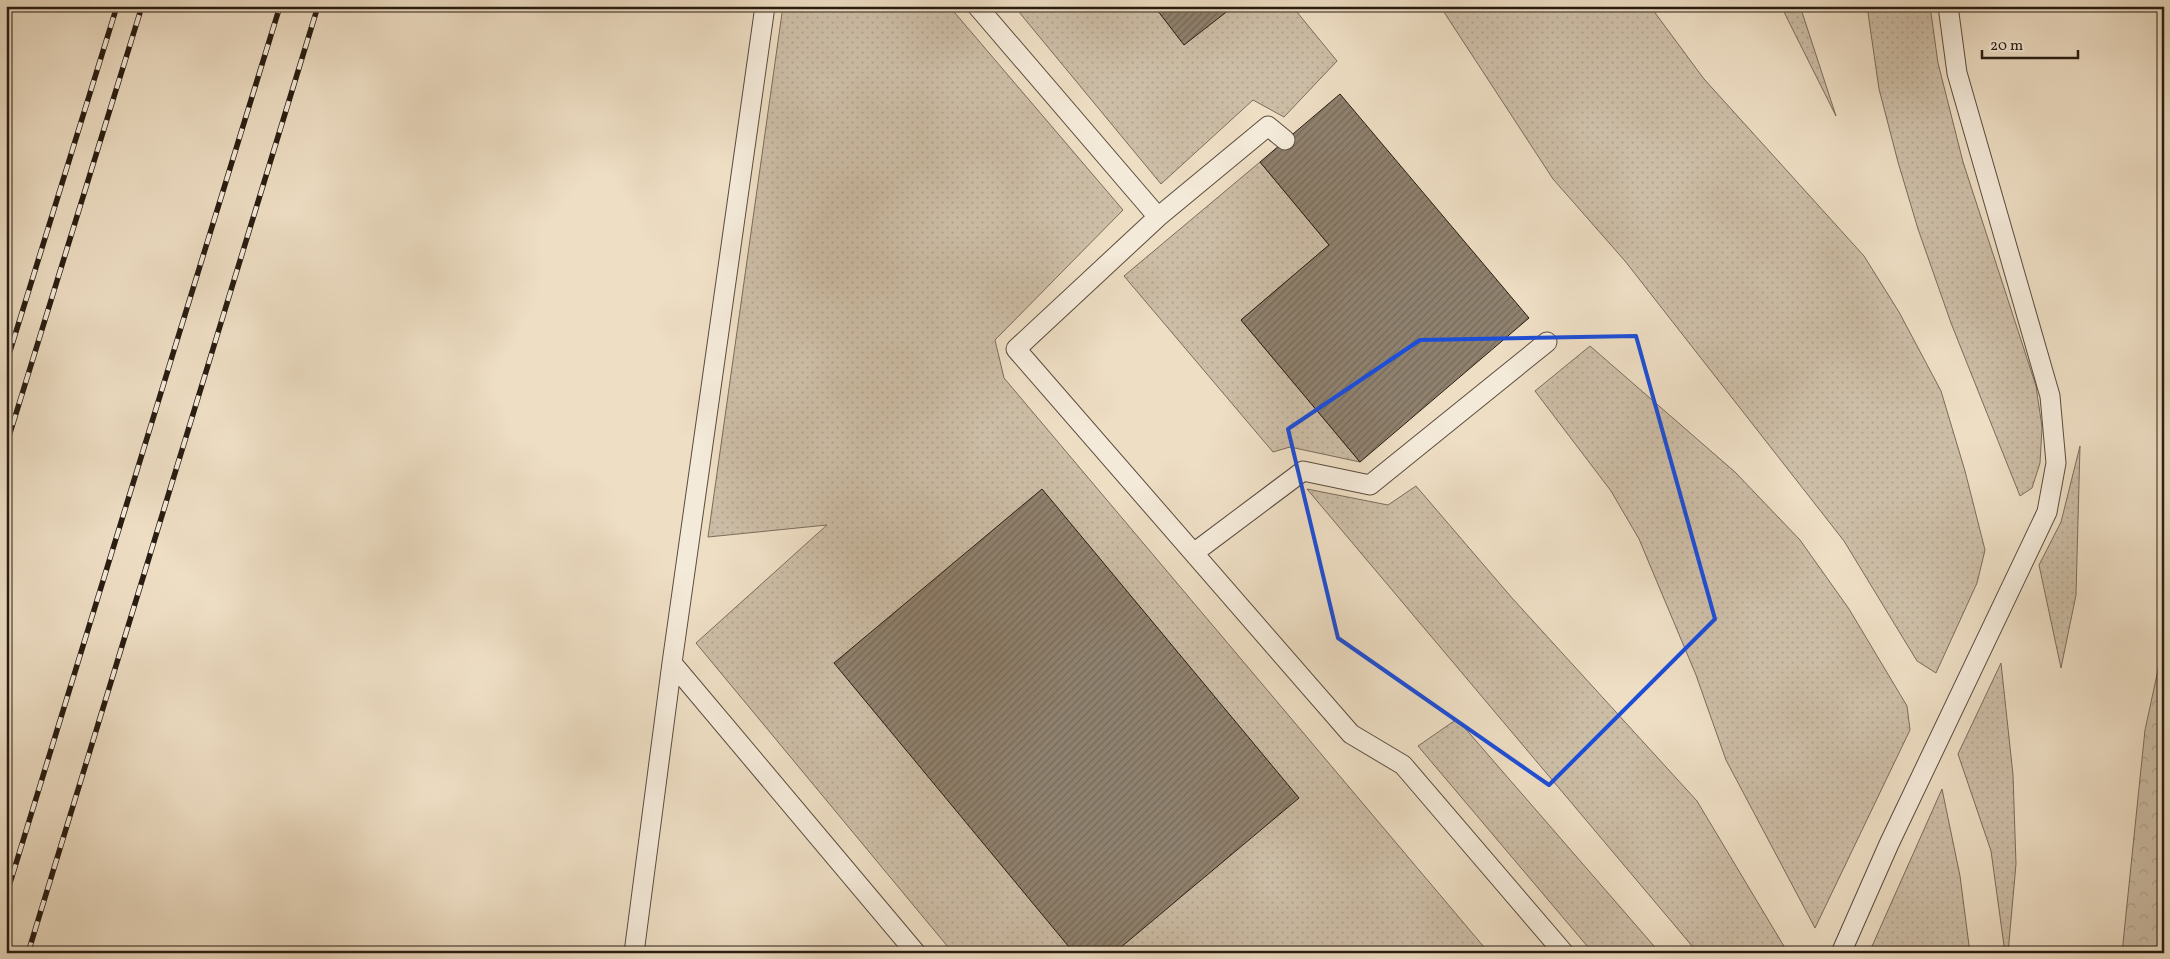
<svg xmlns="http://www.w3.org/2000/svg" width="2170" height="959" viewBox="0 0 2170 959" font-family="Vollkorn,serif">
	<style>
		.grass { fill: url(#grass-dots); stroke: #7a6c5c }
		.forest { fill: url(#forest-crowns); stroke: #7a6c5c }
		.building { fill: url(#building-hatch); stroke: #281c11 }
		.lines { fill: none; stroke-linecap: round; stroke-linejoin: round }
		.lane-casing { stroke: #5a4c3e; stroke-width: 21 }
		.lane { stroke: #f4ead9; stroke-width: 19 }
		.rail-casing { stroke: #281c11; stroke-width: 5.5 }
		.rail { stroke: #f4ead9; stroke-width: 4; stroke-dasharray: 11; stroke-linecap: butt }
		.marked { fill: none; stroke: #1d4ed8; stroke-width: 4; stroke-linejoin: round }
	</style>
	<defs>
		<pattern id="grass-dots" width="8" height="8" patternUnits="userSpaceOnUse" patternTransform="scale(1.25)"><rect width="8" height="8" fill="#ccbda6"/><path d="M2 2h.1M6 6h.1" fill="none" stroke="#afa28e" stroke-width="1.8" stroke-linecap="round"/></pattern>
		<pattern id="forest-crowns" width="20" height="18" patternUnits="userSpaceOnUse" patternTransform="scale(1.25)"><rect width="20" height="18" fill="#ccbda6"/><path d="M2 6a3 3 0 1 1 6 0M12 15a3 3 0 1 1 6 0" fill="none" stroke="#afa28e"/></pattern>
		<pattern id="building-hatch" width="6" height="6" patternUnits="userSpaceOnUse" patternTransform="scale(1.25)"><rect width="6" height="6" fill="#8f816e"/><path d="M-1 1l2-2M0 6l6-6M5 7l2-2" fill="none" stroke="#756959"/></pattern>
	</defs>
	<rect width="100%" height="100%" fill="#eedec4"/>
	<filter id="stains"><feTurbulence type="fractalNoise" baseFrequency=".004" numOctaves="4"/><feColorMatrix values="0 0 0 0 .2 0 0 0 0 .09 0 0 0 0 .02 0 0 0 .5 -.17"/></filter>
	<radialGradient id="worn" r=".72"><stop offset=".6" stop-color="#630" stop-opacity="0"/><stop offset="1" stop-color="#630" stop-opacity=".3"/></radialGradient>
	<path class="grass" d="M783,6H949L1123,210L995,340L1004,378L1489,953H953L696,643L827,525L708,537Z
		M1014,6H1292L1337,61L1284,117L1253,100L1161,184Z
		M1440,6H1650L1704,79L1864,256L1899,312L1941,391L1965,471L1985,550L1977,583L1936,673L1917,661L1844,541L1625,261L1553,179Z
		M1781,6H1800L1836,116Z
		M1867,6H1930L1938,63L1963,162L2036,386L2042,427L2040,463L2032,488L2020,496L1951,323L1918,229L1898,162L1879,89Z
		M1260,162L1329,245L1241,320L1360,462L1290,447L1273,452L1124,276Z
		M1590,346L1735,472L1800,540L1849,609L1907,706L1910,730L1815,928L1726,760L1696,675L1639,539L1611,491L1535,391Z
		M2080,446L2076,595L2061,668L2039,565L2061,522Z
		M1416,486L1512,598L1697,801L1788,953H1698L1307,489L1388,505Z
		M2001,663L2013,775L2016,864L2008,953H2005L1991,851L1958,754Z
		M1457,719L1660,953H1593L1418,746Z
		M1942,789L1960,876L1970,953H1869Z"/>
	<path class="forest" d="M2164,642V953H2122L2145,730Z"/>
	<path class="building" d="M1154,6H1234L1184,45Z
		M1340,94L1529,318L1360,462L1241,320L1329,245L1260,162Z
		M1042,489L1299,798L1114,953H1074L834,663Z"/>
	<g class="lines">
		<g class="lane-casing">
			<path id="lane" d="M977,6L1158,217L1016,349L1351,734L1403,765L1564,953
				M1158,217L1268,126L1285,140
				M1195,552L1303,471L1370,485L1547,342
				M672,663L916,953
				M634,953L672,663L765,6
				M1841,953L1889,844L2047,512L2056,463L2050,396L1957,73L1948,6"/>
		</g>
		<use href="#lane" class="lane"/>
		<g class="rail-casing">
			<path id="rail" d="M6,364L117,6
				M6,446L142,6
				M6,896L280,6
				M28,953L318,6"/>
		</g>
		<use href="#rail" class="rail"/>
	</g>
	<path class="marked" d="M1636,336L1715,619L1549,785L1338,638L1288,429L1420,340Z"/>
	<rect width="2170" height="959" fill="none" stroke="#eedec4" stroke-width="25"/>
	<rect x="8" y="8" width="2155" height="944" fill="none" stroke="#281c11" stroke-width="2.5"/>
	<rect x="12" y="12" width="2145" height="934" fill="none" stroke="#281c11"/>
	<path d="M1982 50v8h96v-8" fill="none" stroke="#281c11" stroke-width="2.5"/>
	<text x="1990" y="50" font-size="15" fill="#281c11" stroke="#f4ead9" stroke-width="4" paint-order="stroke">20 m</text>
	<rect width="100%" height="100%" filter="url(#stains)"/>
	<rect width="100%" height="100%" fill="url(#worn)"/>
</svg>
